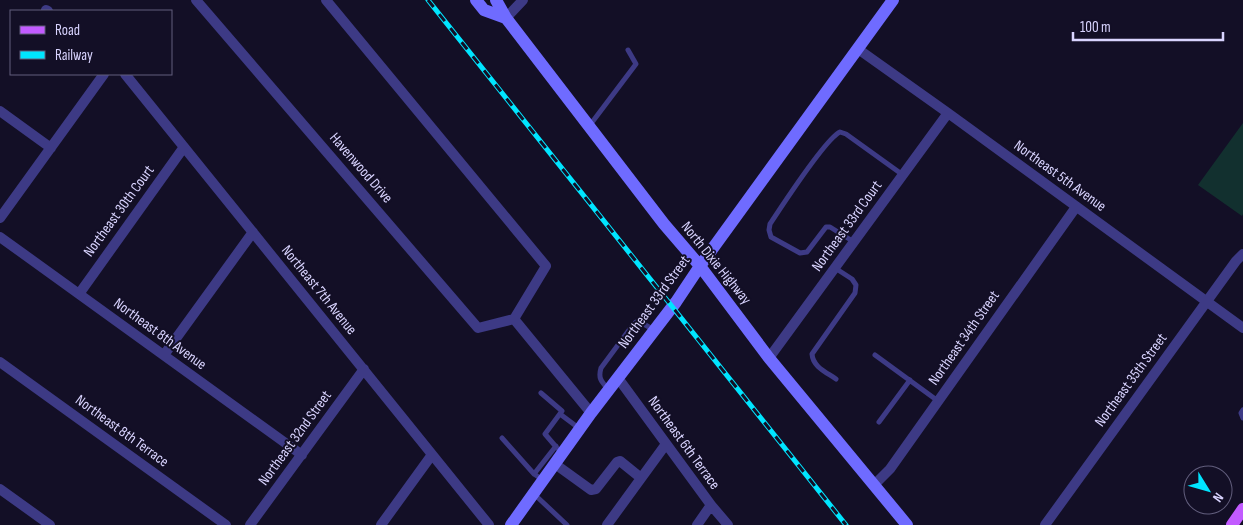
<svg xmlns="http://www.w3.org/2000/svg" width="1243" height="525" viewBox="0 0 1243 525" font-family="'Sofia Sans Condensed',sans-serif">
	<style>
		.green { fill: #12302f }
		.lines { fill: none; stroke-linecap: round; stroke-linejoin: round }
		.lane { stroke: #3d3a85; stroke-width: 5 }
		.street { stroke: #3d3a85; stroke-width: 10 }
		.secondary { stroke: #6f6bff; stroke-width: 12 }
		.primary { stroke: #c25bff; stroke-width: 12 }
		.rail-casing { stroke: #00e5ff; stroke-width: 5 }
		.rail { stroke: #130f26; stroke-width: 3; stroke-dasharray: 9; stroke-linecap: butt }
		.labels { text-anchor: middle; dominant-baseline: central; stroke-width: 4; stroke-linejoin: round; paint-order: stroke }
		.street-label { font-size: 15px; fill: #d9d4ff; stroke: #130f26 }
	</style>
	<rect width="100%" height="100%" fill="#130f26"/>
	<path class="green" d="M1243,123V214L1242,216L1198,185Z"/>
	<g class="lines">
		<path class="lane" d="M590,125L636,64L628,50
			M854,242L830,227H826L807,252L800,253L771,237L769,230L770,224C782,206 825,139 840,132L846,134L903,175
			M835,268L852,279L856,285L855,293L812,354C813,367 826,372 836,379
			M875,355L938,401
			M608,389C601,381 598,378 601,368L632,326L636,322L642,323L654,330
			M541,393L562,411L545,434L557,448L563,452
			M1243,410L1241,413L1243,418
			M560,414L580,429
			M879,422L910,380
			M502,438L534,474
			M543,480L534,474L556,446
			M534,494L567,525"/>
		<path class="street" d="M196,0L478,328L514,319L546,266L326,0
			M46,10L48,11
			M506,18L523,0
			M858,49L948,113L1243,328
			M125,74L489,525
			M0,111L51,148
			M0,218L104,74
			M0,237L302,455
			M79,294L184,147
			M514,319L591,413
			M164,355L253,232
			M769,358L948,113
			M0,362L226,525
			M618,378L711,505L728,525
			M555,464L591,490L596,489L617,462L620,461L641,478
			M874,485L890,469L1076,207
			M0,489L50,525
			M250,525L364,369
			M381,525L431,456
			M607,525L666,444
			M697,525L711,505
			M1045,525L1236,261L1243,254"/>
		<path class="secondary" d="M476,0L484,10L506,18
			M496,0L506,18L664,224L700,266L769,358L907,525
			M511,525L591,413L676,302L700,266L893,0"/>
		<path class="primary" d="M1232,525L1243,509"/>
		<g class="rail-casing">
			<path id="rail" d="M428,0L846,525"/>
		</g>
		<use href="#rail" class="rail"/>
	</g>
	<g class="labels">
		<g class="street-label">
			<text transform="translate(361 168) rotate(49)">Havenwood Drive</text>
			<text transform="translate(1060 176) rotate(36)">Northeast 5th Avenue</text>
			<text transform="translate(119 211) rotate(-54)">Northeast 30th Court</text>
			<text transform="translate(847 226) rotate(-54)">Northeast 33rd Court</text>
			<text transform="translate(716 263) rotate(51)">North Dixie Highway</text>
			<text transform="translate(319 290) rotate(51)">Northeast 7th Avenue</text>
			<text transform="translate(654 302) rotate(-54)">Northeast 33rd Street</text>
			<text transform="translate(160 334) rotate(36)">Northeast 8th Avenue</text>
			<text transform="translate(964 338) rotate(-55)">Northeast 34th Street</text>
			<text transform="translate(1131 380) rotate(-54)">Northeast 35th Street</text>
			<text transform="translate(122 431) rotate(36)">Northeast 8th Terrace</text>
			<text transform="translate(295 438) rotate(-54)">Northeast 32nd Street</text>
			<text transform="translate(684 443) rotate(54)">Northeast 6th Terrace</text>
		</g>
	</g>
	<rect x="10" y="10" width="162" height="65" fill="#130f26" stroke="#625e7d"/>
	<rect x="20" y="26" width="25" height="8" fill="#c25bff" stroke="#625e7d"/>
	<text x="55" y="35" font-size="15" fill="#d9d4ff">Road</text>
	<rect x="20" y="51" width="25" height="8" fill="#00e5ff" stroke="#625e7d"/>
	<text x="55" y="60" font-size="15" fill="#d9d4ff">Railway</text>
	<g transform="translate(1208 490) rotate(127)"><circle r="24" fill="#130f26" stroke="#625e7d"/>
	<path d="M0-4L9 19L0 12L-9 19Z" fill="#00e5ff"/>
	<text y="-8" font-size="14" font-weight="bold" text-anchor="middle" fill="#d9d4ff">N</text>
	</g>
	<path d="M1073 32v8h150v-8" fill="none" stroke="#d9d4ff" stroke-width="2.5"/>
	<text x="1080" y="32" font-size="15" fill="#d9d4ff" stroke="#130f26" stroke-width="4" paint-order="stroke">100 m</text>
</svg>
